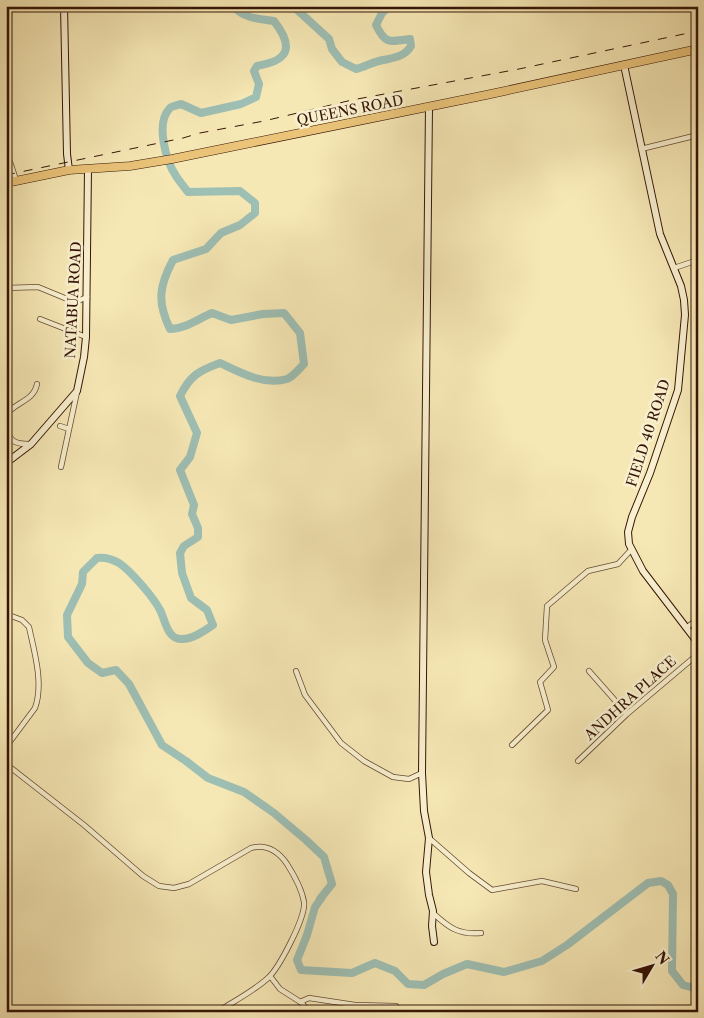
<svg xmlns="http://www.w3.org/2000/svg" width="704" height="1018" viewBox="0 0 704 1018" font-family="'Libre Caslon Text',serif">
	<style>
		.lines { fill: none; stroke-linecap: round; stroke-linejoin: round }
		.river { stroke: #9ebfb4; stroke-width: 8 }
		.street-casing { stroke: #654a32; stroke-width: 6 }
		.secondary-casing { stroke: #351506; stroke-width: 8 }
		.highway-casing { stroke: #351506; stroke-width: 9 }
		.street { stroke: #f9f0cf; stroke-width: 4.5 }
		.secondary { stroke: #f9f0cf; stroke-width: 6 }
		.highway { stroke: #ebc47a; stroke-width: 8 }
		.rail { stroke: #351506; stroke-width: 1; stroke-dasharray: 9 9; stroke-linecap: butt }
		.labels { text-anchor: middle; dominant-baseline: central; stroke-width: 5; stroke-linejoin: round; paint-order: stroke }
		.street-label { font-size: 14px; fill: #351506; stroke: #f9f0cf }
	</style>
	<rect width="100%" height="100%" fill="#f6e8b5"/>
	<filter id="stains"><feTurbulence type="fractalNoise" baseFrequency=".004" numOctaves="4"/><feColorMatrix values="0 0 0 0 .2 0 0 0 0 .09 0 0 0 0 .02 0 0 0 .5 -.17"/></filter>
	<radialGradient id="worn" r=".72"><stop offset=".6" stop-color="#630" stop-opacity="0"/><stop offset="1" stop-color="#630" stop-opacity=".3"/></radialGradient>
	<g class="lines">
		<path class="river" d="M233,6C243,18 259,19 274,21C281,30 293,47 281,57C275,63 265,64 257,66L254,71L259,84L256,97L241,104L201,113L181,104C178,105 172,106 170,108C155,123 166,161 176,176C180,182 184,187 188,192L240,191L255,203V213L240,225L221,233L206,249L173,260C159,286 157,302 170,329C185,329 198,319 212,313L231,320L263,314L284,313L300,333L304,364C300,368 293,377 287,379C264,386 239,372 220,363C198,371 190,376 180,396L197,433L190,457L180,470L194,505L192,514L198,528V537L184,546L180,553L182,573L191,598L207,610L213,625C204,631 193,639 182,639C167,640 165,619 160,610C154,598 131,571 119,563C112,559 105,557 97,558L83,572L82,584L67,615L68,637L88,663L102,673L116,670L129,684L162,745L186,761L208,778L244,792L274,813L306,840L324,857L332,884L320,899
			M293,6L329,39L332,49L342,62L356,69C364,67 371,63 379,61C391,58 404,58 411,46L410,39C389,42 385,44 376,25L382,13L390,6
			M322,897L315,907L307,935L297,960L301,970L352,973L375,963L395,971L408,984L424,985L443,974L467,964L504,972L542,961L567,945L648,883L661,881L668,885L673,894L672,971L683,985L698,989"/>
		<g class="street-casing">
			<path id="street" d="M641,149L698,135
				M6,150L16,180
				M674,268L698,260
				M6,288L38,287L72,301H78L87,297
				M40,319L86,337
				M6,415C15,402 34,401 37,384
				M6,426C10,441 13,444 29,444
				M60,426L69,429
				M61,467L77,392
				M6,614L22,620L29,627C34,651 44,683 35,708L6,747
				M686,628L698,619
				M296,671L305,695L341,743L364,761L393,777L409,779L422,773
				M589,671L627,714
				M512,745L548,710L540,682L554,667L545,640L547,606L588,571L618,564L631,550
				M578,761L627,714L698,654
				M6,764L84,825L143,876L159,886L174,888L189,884L251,848C266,844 278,851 287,864C294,875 302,890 304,902C306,917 279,968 268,978C254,991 234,1001 217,1012
				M429,838L469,873L492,890L542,881L576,889
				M433,913C449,928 459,935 481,933
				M270,976L280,989L302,1003L308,1012
				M300,1002L309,998L355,1005L396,1006"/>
		</g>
		<g class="secondary-casing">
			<path id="secondary" d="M64,6L67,154L69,170
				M624,65L660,234L681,286L684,300L685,315L678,390L650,473L632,517L628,532L629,544L643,571L698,643
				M429,107L422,773L424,811L429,838L426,872L429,895L433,911L432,926L434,942
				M6,463L31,444L77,391L84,357L86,337L88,169"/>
		</g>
		<g class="highway-casing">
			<path id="highway" d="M6,183L69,170L130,166L172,159L486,95L698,49"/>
		</g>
		<use href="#street" class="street"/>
		<use href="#secondary" class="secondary"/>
		<use href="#highway" class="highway"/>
		<path class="rail" d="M6,175L183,138L200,133L264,121L352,100L519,69L698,31"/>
	</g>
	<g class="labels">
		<g class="street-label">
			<text transform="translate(350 110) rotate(-11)">QUEENS ROAD</text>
			<text transform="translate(73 300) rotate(-87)">NATABUA ROAD</text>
			<text transform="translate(648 433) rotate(-72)">FIELD 40 ROAD</text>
			<text transform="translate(630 698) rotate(-42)">ANDHRA PLACE</text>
		</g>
	</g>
	<rect width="704" height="1018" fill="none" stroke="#f6e8b5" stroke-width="25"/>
	<rect x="8" y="8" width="689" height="1003" fill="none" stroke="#351506" stroke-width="2.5"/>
	<rect x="12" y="12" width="679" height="993" fill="none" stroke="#351506"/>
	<g transform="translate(652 966) rotate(52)" stroke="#f9f0cf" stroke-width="4" paint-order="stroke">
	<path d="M0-4L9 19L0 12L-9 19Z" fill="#351506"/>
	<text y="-8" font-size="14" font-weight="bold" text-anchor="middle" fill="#351506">N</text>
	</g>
	<rect width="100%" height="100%" filter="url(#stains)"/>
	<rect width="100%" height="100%" fill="url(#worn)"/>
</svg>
